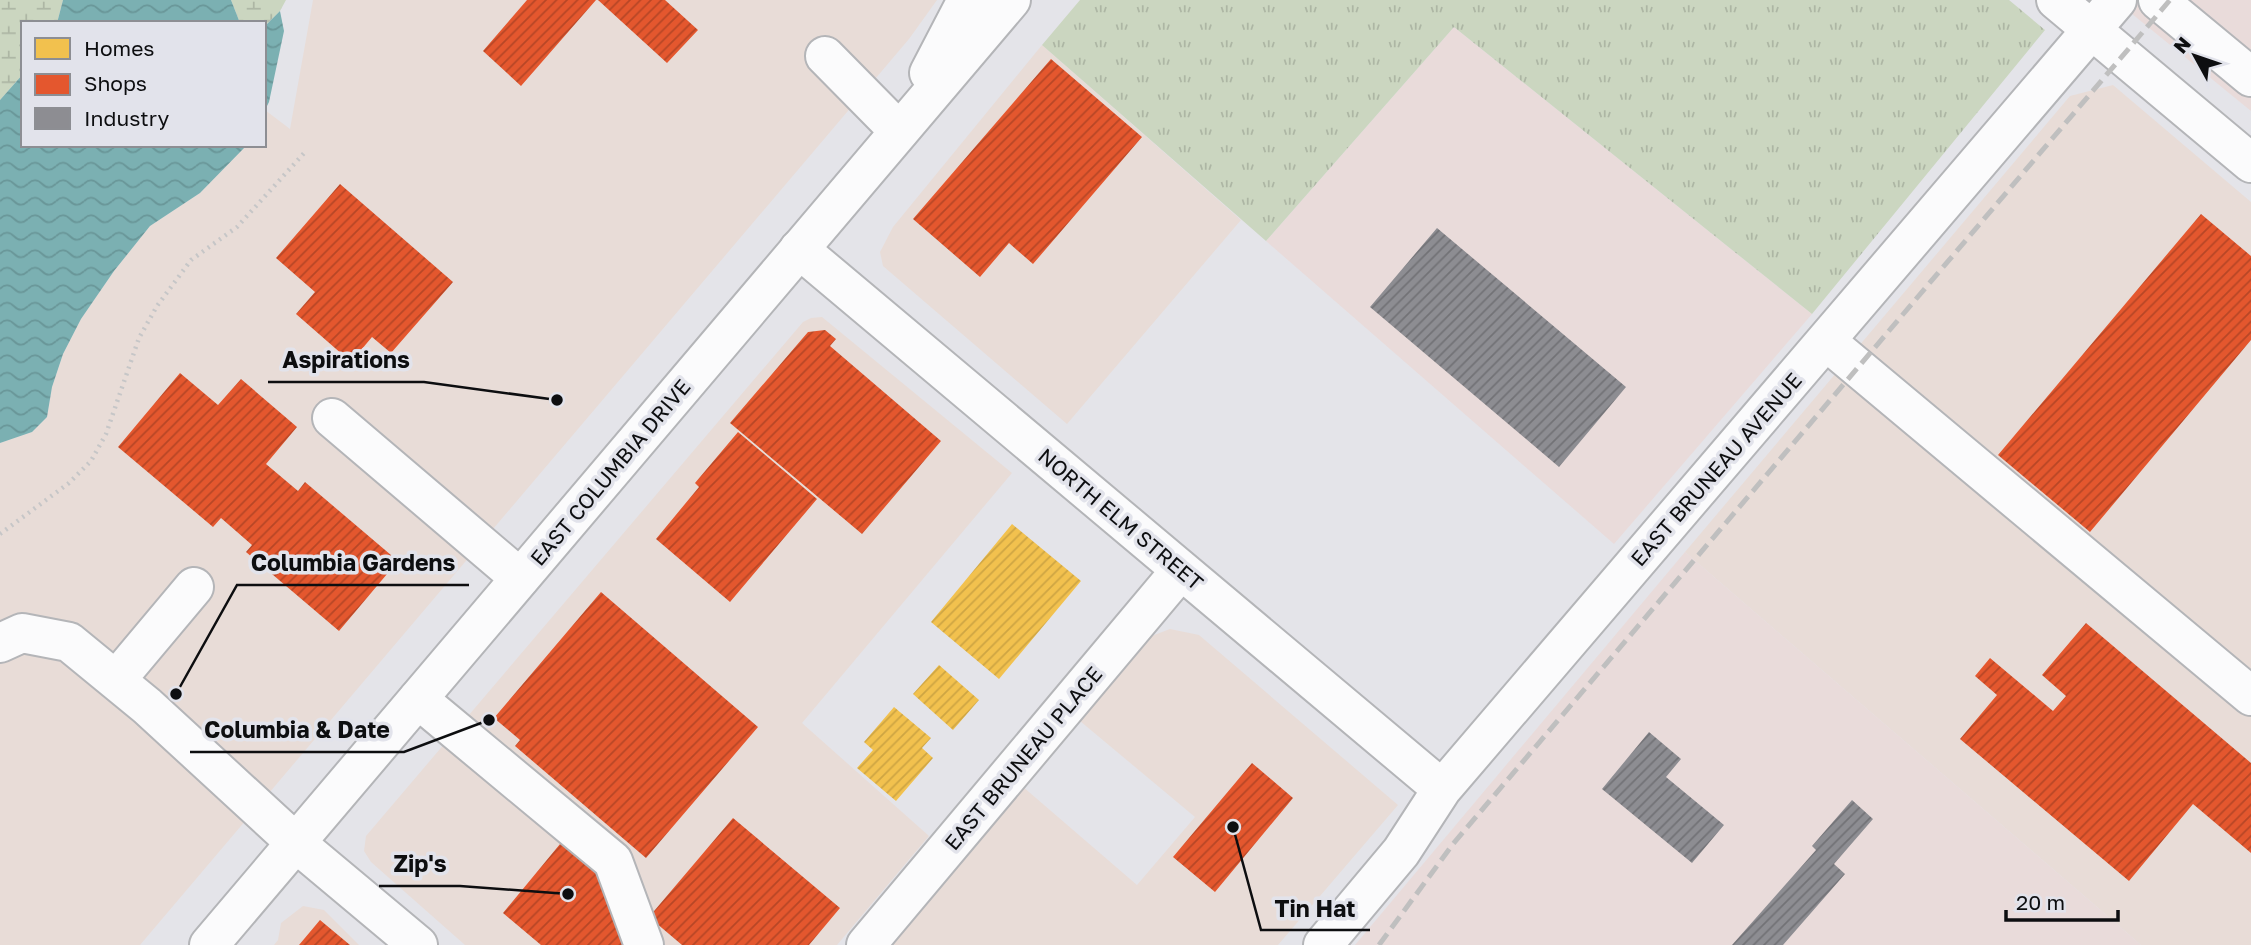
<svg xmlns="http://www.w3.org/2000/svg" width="2251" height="945" viewBox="0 0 2251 945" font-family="'Golos Text',sans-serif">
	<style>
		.commercial { fill: #e8dcd7 }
		.industrial { fill: #e9dbda }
		.grass { fill: url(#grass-tufts) }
		.wetland { fill: url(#wetland-marsh) }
		.water { fill: url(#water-waves) }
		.homes { fill: url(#homes-hatch) }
		.shops { fill: url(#shops-hatch) }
		.industry { fill: url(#industry-hatch) }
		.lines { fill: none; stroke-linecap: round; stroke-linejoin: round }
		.minor-casing { stroke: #b4b5b8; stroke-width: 42 }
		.major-casing { stroke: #b4b5b8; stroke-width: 42 }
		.path { stroke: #c6c6c7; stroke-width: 4.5; stroke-dasharray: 2 5; stroke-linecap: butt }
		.minor { stroke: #fbfbfc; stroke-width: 38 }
		.major { stroke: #fbfbfc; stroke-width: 38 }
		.rail { stroke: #bfbfbf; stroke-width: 5; stroke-dasharray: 14 7; stroke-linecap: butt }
		.labels { text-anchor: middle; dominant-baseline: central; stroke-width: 7; stroke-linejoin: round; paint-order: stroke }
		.street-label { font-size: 21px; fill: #0d0e10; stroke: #e2e3eb }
		.leader { fill: none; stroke: #0d0e10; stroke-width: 2.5 }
		.callout-dot { fill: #0d0e10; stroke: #e2e3eb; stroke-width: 2.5 }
		.callout-label { font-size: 23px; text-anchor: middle; font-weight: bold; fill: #0d0e10; stroke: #e2e3eb; stroke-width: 7; stroke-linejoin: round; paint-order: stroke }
	</style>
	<defs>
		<pattern id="grass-tufts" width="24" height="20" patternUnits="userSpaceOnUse" patternTransform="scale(1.75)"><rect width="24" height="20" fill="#cbd6c0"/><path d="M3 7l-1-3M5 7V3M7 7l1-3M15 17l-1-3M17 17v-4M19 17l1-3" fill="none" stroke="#adb6a4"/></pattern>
		<pattern id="wetland-marsh" width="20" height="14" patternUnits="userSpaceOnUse" patternTransform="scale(1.75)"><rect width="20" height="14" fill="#cbd6c0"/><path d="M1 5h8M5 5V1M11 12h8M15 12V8" fill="none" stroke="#adb6a4"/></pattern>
		<pattern id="water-waves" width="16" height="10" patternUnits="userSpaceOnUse" patternTransform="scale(1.75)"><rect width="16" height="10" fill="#7bb0b2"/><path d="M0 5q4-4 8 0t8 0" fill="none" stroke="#699698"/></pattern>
		<pattern id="homes-hatch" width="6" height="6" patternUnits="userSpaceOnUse" patternTransform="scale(1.75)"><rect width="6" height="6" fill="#f2c14e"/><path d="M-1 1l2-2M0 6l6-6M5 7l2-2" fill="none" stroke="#cea543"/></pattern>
		<pattern id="shops-hatch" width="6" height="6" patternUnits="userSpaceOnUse" patternTransform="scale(1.75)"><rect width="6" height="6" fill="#e4572e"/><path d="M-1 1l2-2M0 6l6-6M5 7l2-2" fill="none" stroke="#b74626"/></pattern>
		<pattern id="industry-hatch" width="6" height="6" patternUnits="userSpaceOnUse" patternTransform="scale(1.75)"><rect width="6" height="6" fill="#8d8d92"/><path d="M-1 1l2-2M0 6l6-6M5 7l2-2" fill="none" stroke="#727276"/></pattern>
	</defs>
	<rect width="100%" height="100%" fill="#e4e4e9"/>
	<path class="commercial" d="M313,0H937L909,39L140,945H0V443L32,432L47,417L52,387L63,354L81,319L114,271L150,226L200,193L247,145H264L265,110L290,129Z
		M1042,45L1241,220L1067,424L883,266L880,252L893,227Z
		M2113,85L2251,202V945H2141L1685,552L2070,96Z
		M822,317L1012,473L802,723L929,836L837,945H465L371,862L364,851L366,836L803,322L811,318Z
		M1170,629L1199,635L1398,805L1278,945H889L1022,786L1137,885L1195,817L1080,721L1149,637Z
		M303,906L324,910L359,945H274L278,940L281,923Z"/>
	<path class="industrial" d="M2115,0H2251V111Z
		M1454,27L1812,314L1614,544L1266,241Z
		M1685,552L2141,945H1355Z"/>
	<path class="grass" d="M1080,0H2009L2045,30L1812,314L1454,27L1266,241L1042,45Z"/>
	<path class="wetland" d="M0,0H63L57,23H23V74L0,100Z
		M231,0H286L280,11L264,27V23H240Z"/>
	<path class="water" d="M63,0H231L240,23H57Z
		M280,11L284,31L269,102L264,112V27Z
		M23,74V145H247L200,193L150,226L114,271L81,319L63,354L52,387L47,417L32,432L0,443V100Z"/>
	<path class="homes" d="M1012,524L1081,581L999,679L931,622Z
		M939,665L979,700L953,730L913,694Z
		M894,707L931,738L922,748L933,758L896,801L857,768L873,750L864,742Z"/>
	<path class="shops" d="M527,0H596L521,86L483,51Z
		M598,0H665L698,30L667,63Z
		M1051,59L1142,137L1033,264L1009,243L980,277L913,219Z
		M340,184L453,282L391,353L372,337L351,362L296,314L315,292L276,258Z
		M2201,214L2251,256V340L2090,532L1998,455Z
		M825,330L836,339L830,346L941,441L862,534L730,423L808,332Z
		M180,373L218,405L241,379L297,427L266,464L298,491L305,482L398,561L339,631L246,552L252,545L221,518L213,527L118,447Z
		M738,432L817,499L730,602L656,539L699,487L695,483Z
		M601,592L758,727L646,858L515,746L520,740L494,718Z
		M2086,623L2251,763V853L2193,804L2129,881L1960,739L1997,695L1975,676L1990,658L2053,711L2066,696L2042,675Z
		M1252,763L1293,798L1215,892L1173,857Z
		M733,818L840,908L809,945H682L649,917Z
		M565,838L609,875L636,945H541L503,913Z
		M320,920L350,945H299Z"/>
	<path class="industry" d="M1437,228L1626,387L1559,467L1370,307Z
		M1649,732L1681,759L1666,777L1724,825L1692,863L1602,789Z
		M1852,800L1873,819L1834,864L1845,874L1783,945H1732L1816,850L1812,846Z"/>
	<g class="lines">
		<g class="minor-casing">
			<path id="minor" d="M825,56L899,131
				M799,249L1442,789
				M1826,341L2251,696
				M332,418L520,578
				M0,643L22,633L69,642L147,706L296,843L418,945
				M116,680L194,587
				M418,699L613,861L644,945
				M866,945L1181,570
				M1323,945L1401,852L1442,789L2117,0"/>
		</g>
		<g class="major-casing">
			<path id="major" d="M2056,0L2251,163
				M2158,0L2251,77
				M929,73L967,0
				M209,945L1011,0"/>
		</g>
		<path class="path" d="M0,534L69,483L91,461L106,434L139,338L157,306L191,260L237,227L306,151"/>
		<use href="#minor" class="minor"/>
		<use href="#major" class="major"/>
		<path class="rail" d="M1379,945L1453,844L2170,0"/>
	</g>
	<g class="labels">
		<g class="street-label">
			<text transform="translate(1716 469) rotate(-49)">EAST BRUNEAU AVENUE</text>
			<text transform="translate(610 472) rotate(-50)">EAST COLUMBIA DRIVE</text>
			<text transform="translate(1121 519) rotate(40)">NORTH ELM STREET</text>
			<text transform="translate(1023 758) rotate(-50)">EAST BRUNEAU PLACE</text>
		</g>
	</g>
	<path class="leader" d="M557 400L424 382H268M176 694L237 585H469M489 720L404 752H190M568 894L460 886H379M1233 827L1261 930H1370"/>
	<g class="callout-dot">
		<circle cx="557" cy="400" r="7"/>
		<circle cx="176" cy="694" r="7"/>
		<circle cx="489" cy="720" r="7"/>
		<circle cx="568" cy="894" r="7"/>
		<circle cx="1233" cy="827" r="7"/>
	</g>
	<g class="callout-label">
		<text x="346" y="368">Aspirations</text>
		<text x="353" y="571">Columbia Gardens</text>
		<text x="297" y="738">Columbia &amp; Date</text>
		<text x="420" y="872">Zip's</text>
		<text x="1315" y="917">Tin Hat</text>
	</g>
	<rect x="21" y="21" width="245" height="126" fill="#e2e3eb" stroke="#8d8e93" stroke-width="2"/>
	<rect x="35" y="38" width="35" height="21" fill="#f2c14e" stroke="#8d8e93" stroke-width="2"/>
	<text x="84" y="56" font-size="21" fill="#0d0e10">Homes</text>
	<rect x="35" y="74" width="35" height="21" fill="#e4572e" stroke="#8d8e93" stroke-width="2"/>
	<text x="84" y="91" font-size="21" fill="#0d0e10">Shops</text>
	<rect x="35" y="108" width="35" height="21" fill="#8d8d92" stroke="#8d8e93" stroke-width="2"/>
	<text x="84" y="126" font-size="21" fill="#0d0e10">Industry</text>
	<g transform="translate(2195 56) rotate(310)" stroke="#e2e3eb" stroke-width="5" paint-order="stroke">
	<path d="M0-5L12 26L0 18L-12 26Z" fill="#0d0e10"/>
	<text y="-10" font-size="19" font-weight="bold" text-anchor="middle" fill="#0d0e10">N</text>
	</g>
	<path d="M2006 910v10h112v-10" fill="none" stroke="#0d0e10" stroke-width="3.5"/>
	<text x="2016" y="910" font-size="21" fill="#0d0e10" stroke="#e2e3eb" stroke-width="5" paint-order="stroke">20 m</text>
</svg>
